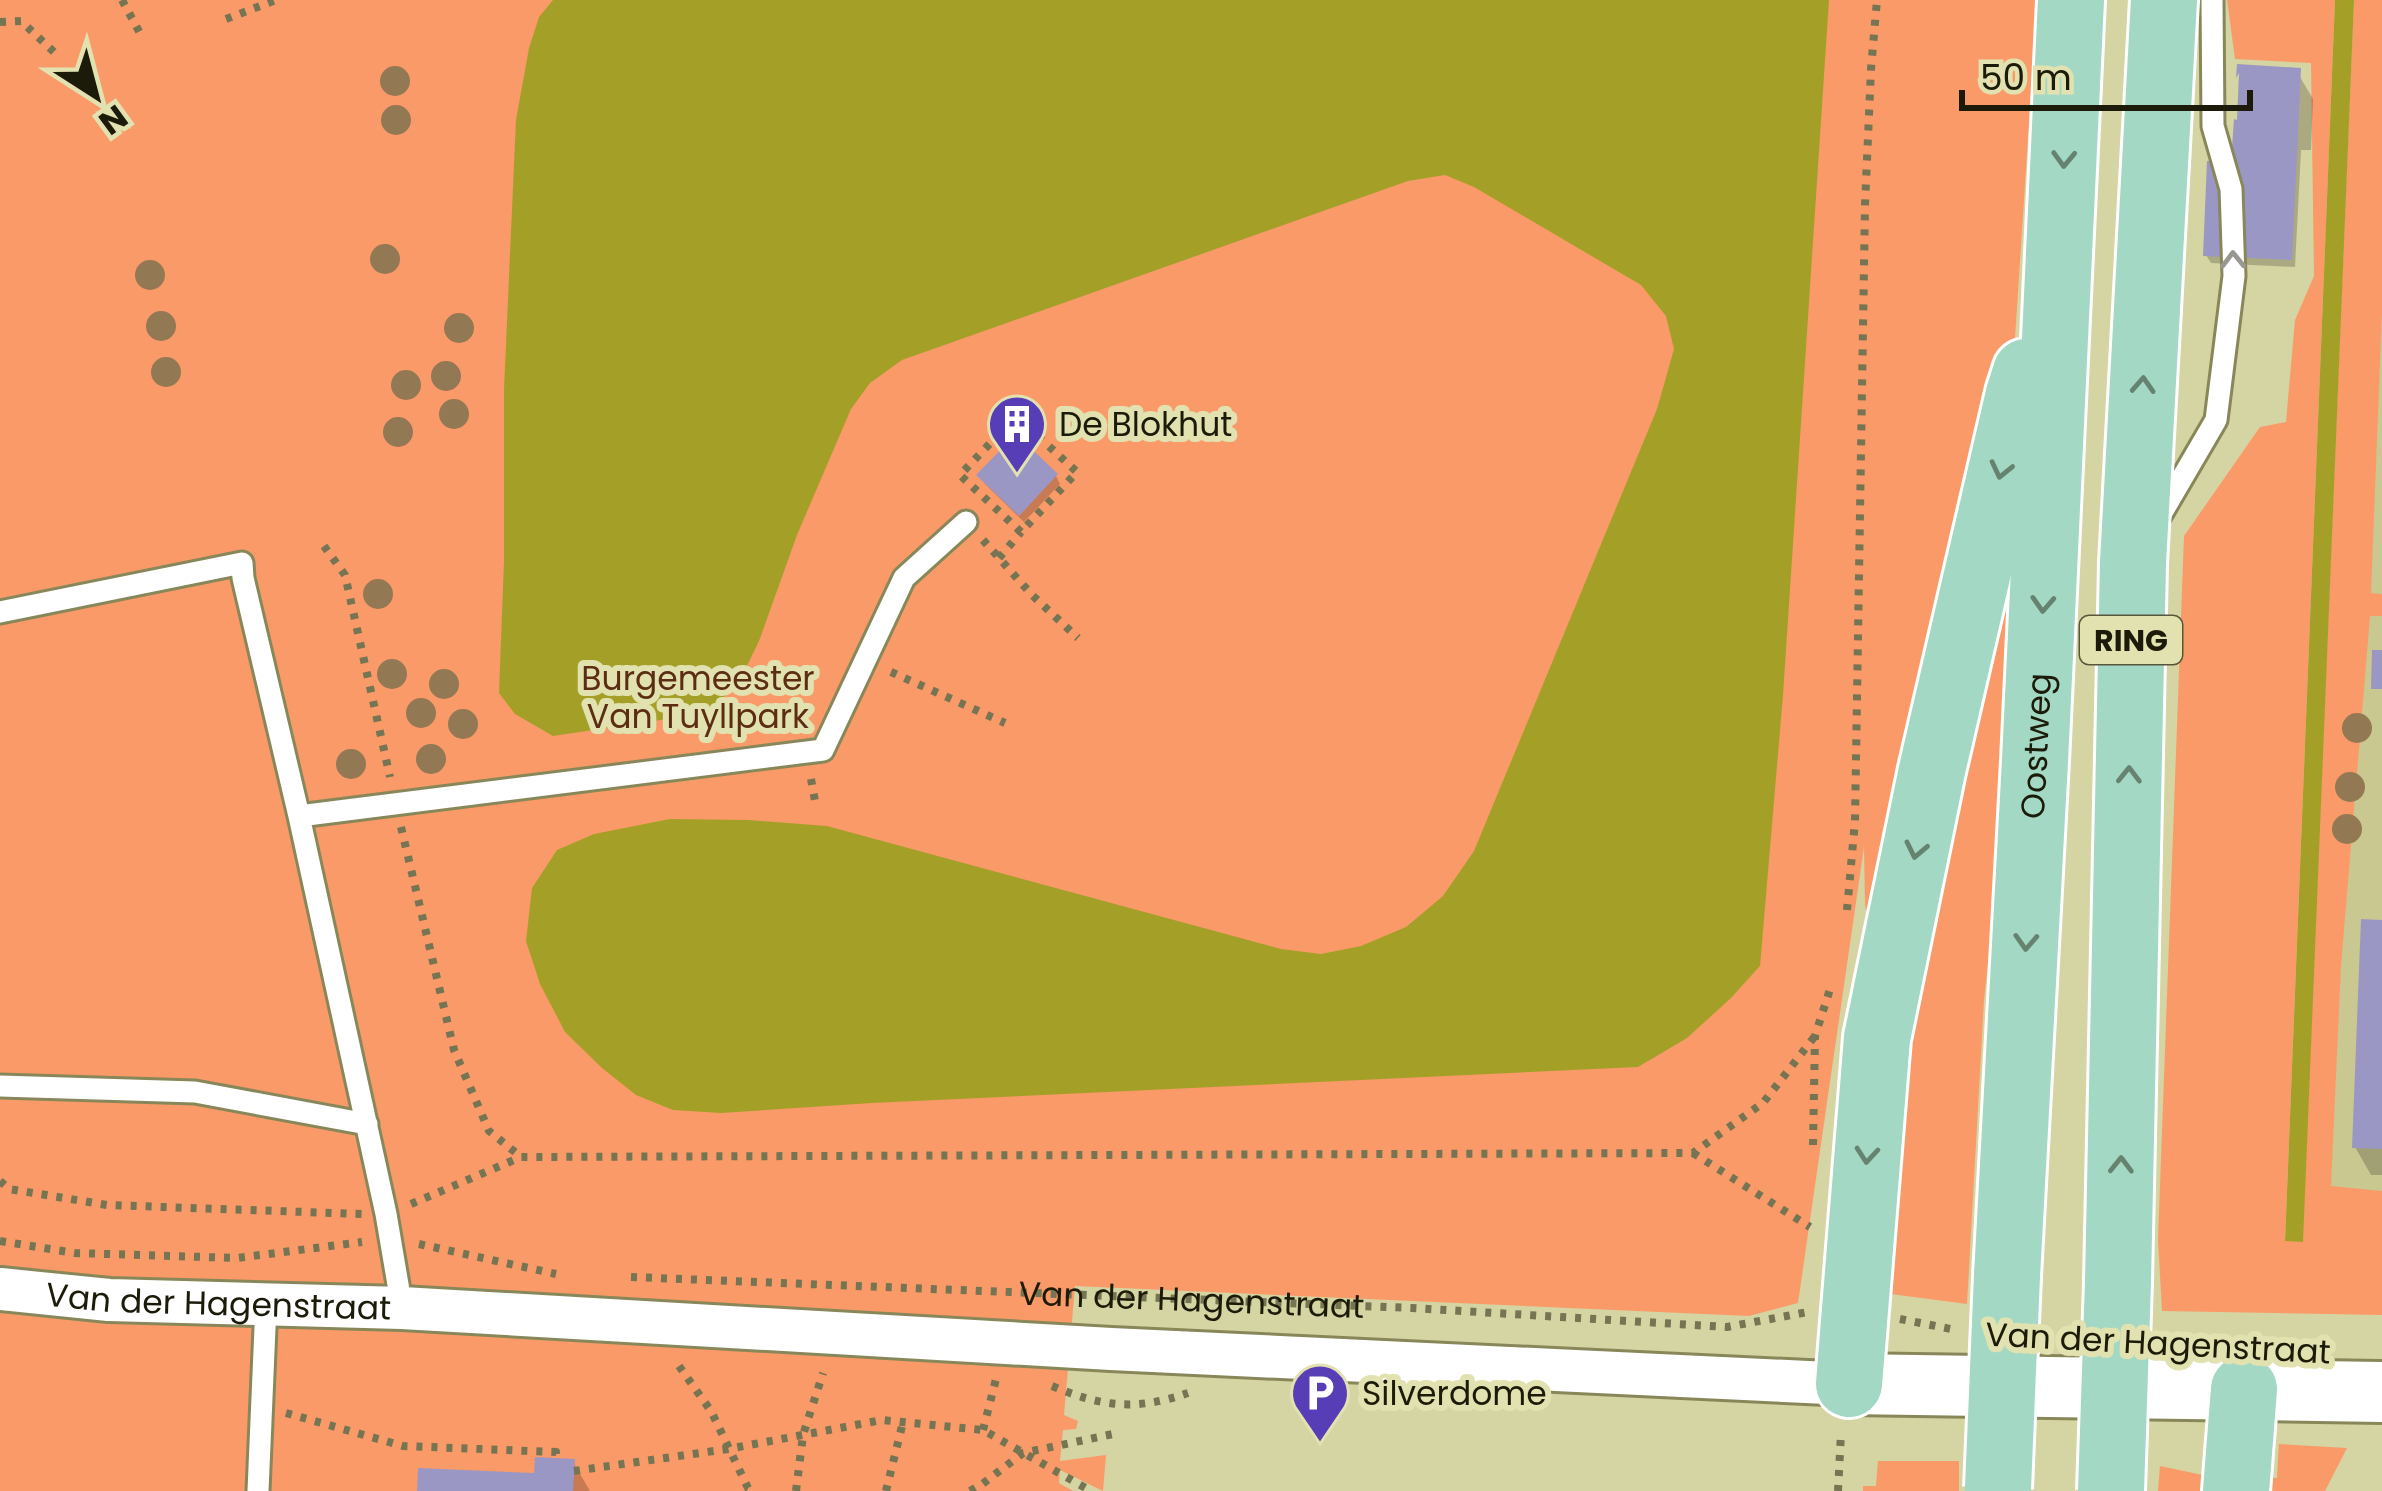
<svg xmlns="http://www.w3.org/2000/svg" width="2382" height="1491" viewBox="0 0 2382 1491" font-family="Poppins,sans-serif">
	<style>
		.built { fill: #c9c891 }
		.green { fill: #fa9a68 }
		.water { fill: #a4a027 }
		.shadow { fill: #0003 }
		.building { fill: #9a97c4 }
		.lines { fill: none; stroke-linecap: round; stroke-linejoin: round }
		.lane-casing { stroke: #888759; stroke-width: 27 }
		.street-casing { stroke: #888759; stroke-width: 48 }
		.secondary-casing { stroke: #888759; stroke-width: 66 }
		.primary-casing { stroke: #fff; stroke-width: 72 }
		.path { stroke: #757453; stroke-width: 8; stroke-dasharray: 6 9; stroke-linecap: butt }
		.lane { stroke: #fff; stroke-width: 21 }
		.street { stroke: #fff; stroke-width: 42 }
		.secondary { stroke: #fff; stroke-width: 60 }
		.primary { stroke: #a2d8c4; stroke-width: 66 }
		.primary-bridge-casing { stroke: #fff; stroke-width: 72; stroke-linecap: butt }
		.primary-bridge { stroke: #a2d8c4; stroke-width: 66 }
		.tree { fill: #927853 }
		.oneway { stroke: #668370 }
		.oneway2 { stroke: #999890 }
		.labels { text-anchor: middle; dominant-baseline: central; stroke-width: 12; stroke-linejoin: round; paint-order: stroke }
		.shield { fill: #e2e1b0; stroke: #57563b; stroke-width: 3 }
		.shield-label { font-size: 30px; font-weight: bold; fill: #1c1b09 }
		.poi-label { font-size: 33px; fill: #1c1b09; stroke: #e2e1b0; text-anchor: start }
		.park-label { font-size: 33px; fill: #5c2d12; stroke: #e2e1b0 }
		.street-label { font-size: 33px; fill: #1c1b09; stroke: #e2e1b0 }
	</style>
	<rect width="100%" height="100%" fill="#d5d4a3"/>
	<path class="built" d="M2347,0H2382V1295L2289,1292Z"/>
	<path class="green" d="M0,0H2037L2013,369L2019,679L1984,1000L1967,1304L1883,1293L1896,1064L1865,904L1864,847L1798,1303L1749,1316L1075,1286L1064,1415L1078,1421L1076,1429L1063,1430L1060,1461L1106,1455L1103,1491L1060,1470L1059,1483L1073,1491H0Z
		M2227,0H2335L2285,1240L2302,1242L2354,0H2382V311L2371,593L2382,594V616H2370L2341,966L2331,1186L2382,1191V1315L2162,1311L2158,1240L2184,536L2260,427L2286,422L2295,320L2314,276L2311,63L2235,59Z
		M2279,1444L2347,1448L2325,1491H2252L2253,1478H2277Z
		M1878,1461H1959V1491H1863V1486H1876Z
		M2160,1466L2226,1480L2225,1491H2158Z"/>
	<path class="water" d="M553,0H1829L1783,695L1760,966L1731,998L1687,1038L1638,1067L872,1103L721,1113L673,1110L636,1095L602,1068L565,1032L540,984L526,941L532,888L557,850L594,834L670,819L749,820L827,826L1281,949L1321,954L1361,946L1406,927L1443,896L1474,851L1657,409L1674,349L1666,316L1641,285L1474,187L1445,175L1408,181L902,360L870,383L851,409L797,535L759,641L742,676L719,703L701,714L553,736L515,714L499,693L504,561V389L516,120L529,48L539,17Z
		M2335,0H2354L2303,1242L2285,1241Z"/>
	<path class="shadow" d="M2297,72L2313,99L2311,150H2301L2295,267L2211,263L2206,255L2234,165Z
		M980,476H1056L1060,484L1024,522L985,484Z
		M2382,923V1175H2371L2355,1147Z
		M573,1462L590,1491H420L537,1477Z"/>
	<path class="building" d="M2237,64L2301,68L2292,260L2203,256L2207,161L2231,162L2234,119L2237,120L2239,73L2236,78Z
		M1016,434L1058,474L1019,516L976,475Z
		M2372,650H2382V689H2371Z
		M2361,919L2382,920V1149L2352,1148Z
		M535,1457L575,1459L573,1491H417L418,1468L534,1473Z"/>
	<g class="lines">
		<g class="lane-casing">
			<path id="lane" d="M2157,521L2216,420L2234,276L2231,189L2213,126L2212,0
				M0,612L242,563L243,578L299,816L386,1214L402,1308
				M299,816L823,750L904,578L966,522
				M0,1086L195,1092L367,1124
				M258,1491L266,1304"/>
		</g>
		<g class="street-casing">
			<g id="street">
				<path id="s2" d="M0,1289L109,1300L402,1308L1111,1349L1849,1384"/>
			</g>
		</g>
		<g class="secondary-casing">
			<path id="secondary" d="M1849,1384L2382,1392"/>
		</g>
		<g class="primary-casing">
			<g id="primary">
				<path id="s3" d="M2007,1276L2035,761L2071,0"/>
				<path d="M2118,1282L2133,563L2164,0"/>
				<path d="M1849,1384L1877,1038L1932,770L2019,394L2026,372"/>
				<path d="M2236,1491L2244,1389"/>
			</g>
		</g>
		<g class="path">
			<path d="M122,0L142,37"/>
			<path d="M226,19L276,0"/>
			<path d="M0,22L21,21L55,53"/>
			<path d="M1016,416L1077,472L1021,532L960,475Z"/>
			<path d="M983,540L1032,595L1078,638"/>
			<path d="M324,546L345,575L390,777"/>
			<path d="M999,558L1021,532"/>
			<path d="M891,672L1005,723"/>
			<path d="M811,779L815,801"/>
			<path d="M401,827L454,1050L489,1131L521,1157"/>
			<path d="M1847,910L1855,821L1865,205L1871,69L1877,0"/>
			<path d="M1813,1145L1815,1036L1832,983"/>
			<path d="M1693,1153L1810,1227"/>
			<path d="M0,1181L9,1189L107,1205L362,1214"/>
			<path d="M411,1204L521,1157L1693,1153L1763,1103L1815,1036"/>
			<path d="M0,1241L75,1253L237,1258L362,1242"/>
			<path d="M419,1244L556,1274"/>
			<path id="s1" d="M631,1277L1412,1308L1727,1327L1808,1312"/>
			<path d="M1900,1319L1956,1330"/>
			<path d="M679,1366L711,1411L748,1488L753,1491"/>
			<path d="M1052,1386C1102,1407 1136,1411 1188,1393"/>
			<path d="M286,1413L403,1446L556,1452L555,1458"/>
			<path d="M983,1430L996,1379"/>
			<path d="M574,1471L728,1449L882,1420L983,1430L1091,1491"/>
			<path d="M796,1491L803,1435L823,1373"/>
			<path d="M886,1491L903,1422"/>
			<path d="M970,1491L981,1485L1023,1453L1113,1434"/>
			<path d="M1838,1491L1841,1433"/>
		</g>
		<use href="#lane" class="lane"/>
		<use href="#street" class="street"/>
		<use href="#secondary" class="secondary"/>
		<use href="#primary" class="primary"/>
		<g class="primary-bridge-casing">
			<path id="primary-bridge" d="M1998,1488L2007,1276
				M2111,1491L2118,1282"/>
		</g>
		<use href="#primary-bridge" class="primary-bridge"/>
	</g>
	<g class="tree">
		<circle cx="395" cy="81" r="15"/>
		<circle cx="396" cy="120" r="15"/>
		<circle cx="385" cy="259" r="15"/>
		<circle cx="150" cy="275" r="15"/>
		<circle cx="161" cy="326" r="15"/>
		<circle cx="459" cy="328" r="15"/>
		<circle cx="166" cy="372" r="15"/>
		<circle cx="446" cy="376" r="15"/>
		<circle cx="406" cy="385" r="15"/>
		<circle cx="454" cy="414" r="15"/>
		<circle cx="398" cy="432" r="15"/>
		<circle cx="378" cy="594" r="15"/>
		<circle cx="392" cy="674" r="15"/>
		<circle cx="444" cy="684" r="15"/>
		<circle cx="421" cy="713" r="15"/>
		<circle cx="463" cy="724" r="15"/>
		<circle cx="2357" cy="728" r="15"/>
		<circle cx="431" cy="759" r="15"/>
		<circle cx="351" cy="764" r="15"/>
		<circle cx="2350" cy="787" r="15"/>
		<circle cx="2347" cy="829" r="15"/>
	</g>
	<defs><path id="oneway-chevron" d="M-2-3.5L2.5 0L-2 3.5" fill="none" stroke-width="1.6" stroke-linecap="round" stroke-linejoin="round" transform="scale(3)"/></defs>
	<g class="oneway">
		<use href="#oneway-chevron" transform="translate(2064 159) rotate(92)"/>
		<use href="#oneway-chevron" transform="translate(2143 385) rotate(-87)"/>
		<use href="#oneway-chevron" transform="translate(2001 470) rotate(103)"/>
		<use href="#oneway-chevron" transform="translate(2043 604) rotate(93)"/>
		<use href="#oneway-chevron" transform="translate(2129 775) rotate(-89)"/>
		<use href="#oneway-chevron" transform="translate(1916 850) rotate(102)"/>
		<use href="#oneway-chevron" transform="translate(2026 942) rotate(93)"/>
		<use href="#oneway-chevron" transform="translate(1867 1155) rotate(95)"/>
		<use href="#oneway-chevron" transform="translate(2121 1165) rotate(-89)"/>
	</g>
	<use class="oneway2" href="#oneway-chevron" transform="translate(2233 260) rotate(-91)"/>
	<defs>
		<g id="building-pin" transform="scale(3)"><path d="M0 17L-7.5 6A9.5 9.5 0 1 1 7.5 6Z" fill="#583eb6" stroke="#e2e1b0"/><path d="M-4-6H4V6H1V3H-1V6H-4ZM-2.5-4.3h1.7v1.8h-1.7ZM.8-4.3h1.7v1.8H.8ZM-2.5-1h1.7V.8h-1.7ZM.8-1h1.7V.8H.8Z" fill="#fff"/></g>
		<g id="parking-pin" transform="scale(3)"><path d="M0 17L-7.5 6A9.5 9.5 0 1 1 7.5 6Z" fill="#583eb6" stroke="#e2e1b0"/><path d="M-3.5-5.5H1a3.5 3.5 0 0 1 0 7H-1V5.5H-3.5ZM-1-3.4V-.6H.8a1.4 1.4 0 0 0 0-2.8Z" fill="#fff"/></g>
	</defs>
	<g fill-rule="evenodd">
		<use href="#building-pin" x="1017" y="424"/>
		<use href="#parking-pin" x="1320" y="1393"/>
	</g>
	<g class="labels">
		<rect class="shield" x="2080" y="616" width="102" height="48" rx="9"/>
		<g class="shield-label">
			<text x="2131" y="640">RING</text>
		</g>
		<g class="poi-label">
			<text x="1059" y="424">De Blokhut</text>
			<text x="1362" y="1393">Silverdome</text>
		</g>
		<g class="park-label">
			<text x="698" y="678">Burgemeester<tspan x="698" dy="38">Van Tuyllpark</tspan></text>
		</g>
		<g class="street-label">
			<text stroke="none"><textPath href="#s3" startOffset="531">Oostweg</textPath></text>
			<text stroke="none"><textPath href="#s2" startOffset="219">Van der Hagenstraat</textPath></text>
			<text stroke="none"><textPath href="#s1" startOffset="561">Van der Hagenstraat</textPath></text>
			<text transform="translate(2158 1343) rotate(3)">Van der Hagenstraat</text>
		</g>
	</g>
	<g transform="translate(96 96) rotate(144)" stroke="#e2e1b0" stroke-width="9" paint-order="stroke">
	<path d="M0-9L21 45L0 30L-21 45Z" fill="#1c1b09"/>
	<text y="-18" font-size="33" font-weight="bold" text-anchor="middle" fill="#1c1b09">N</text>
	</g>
	<path d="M1962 90v18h288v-18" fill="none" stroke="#1c1b09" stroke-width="6"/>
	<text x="1980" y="90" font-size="36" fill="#1c1b09" stroke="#e2e1b0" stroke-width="9" paint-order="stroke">50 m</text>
</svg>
